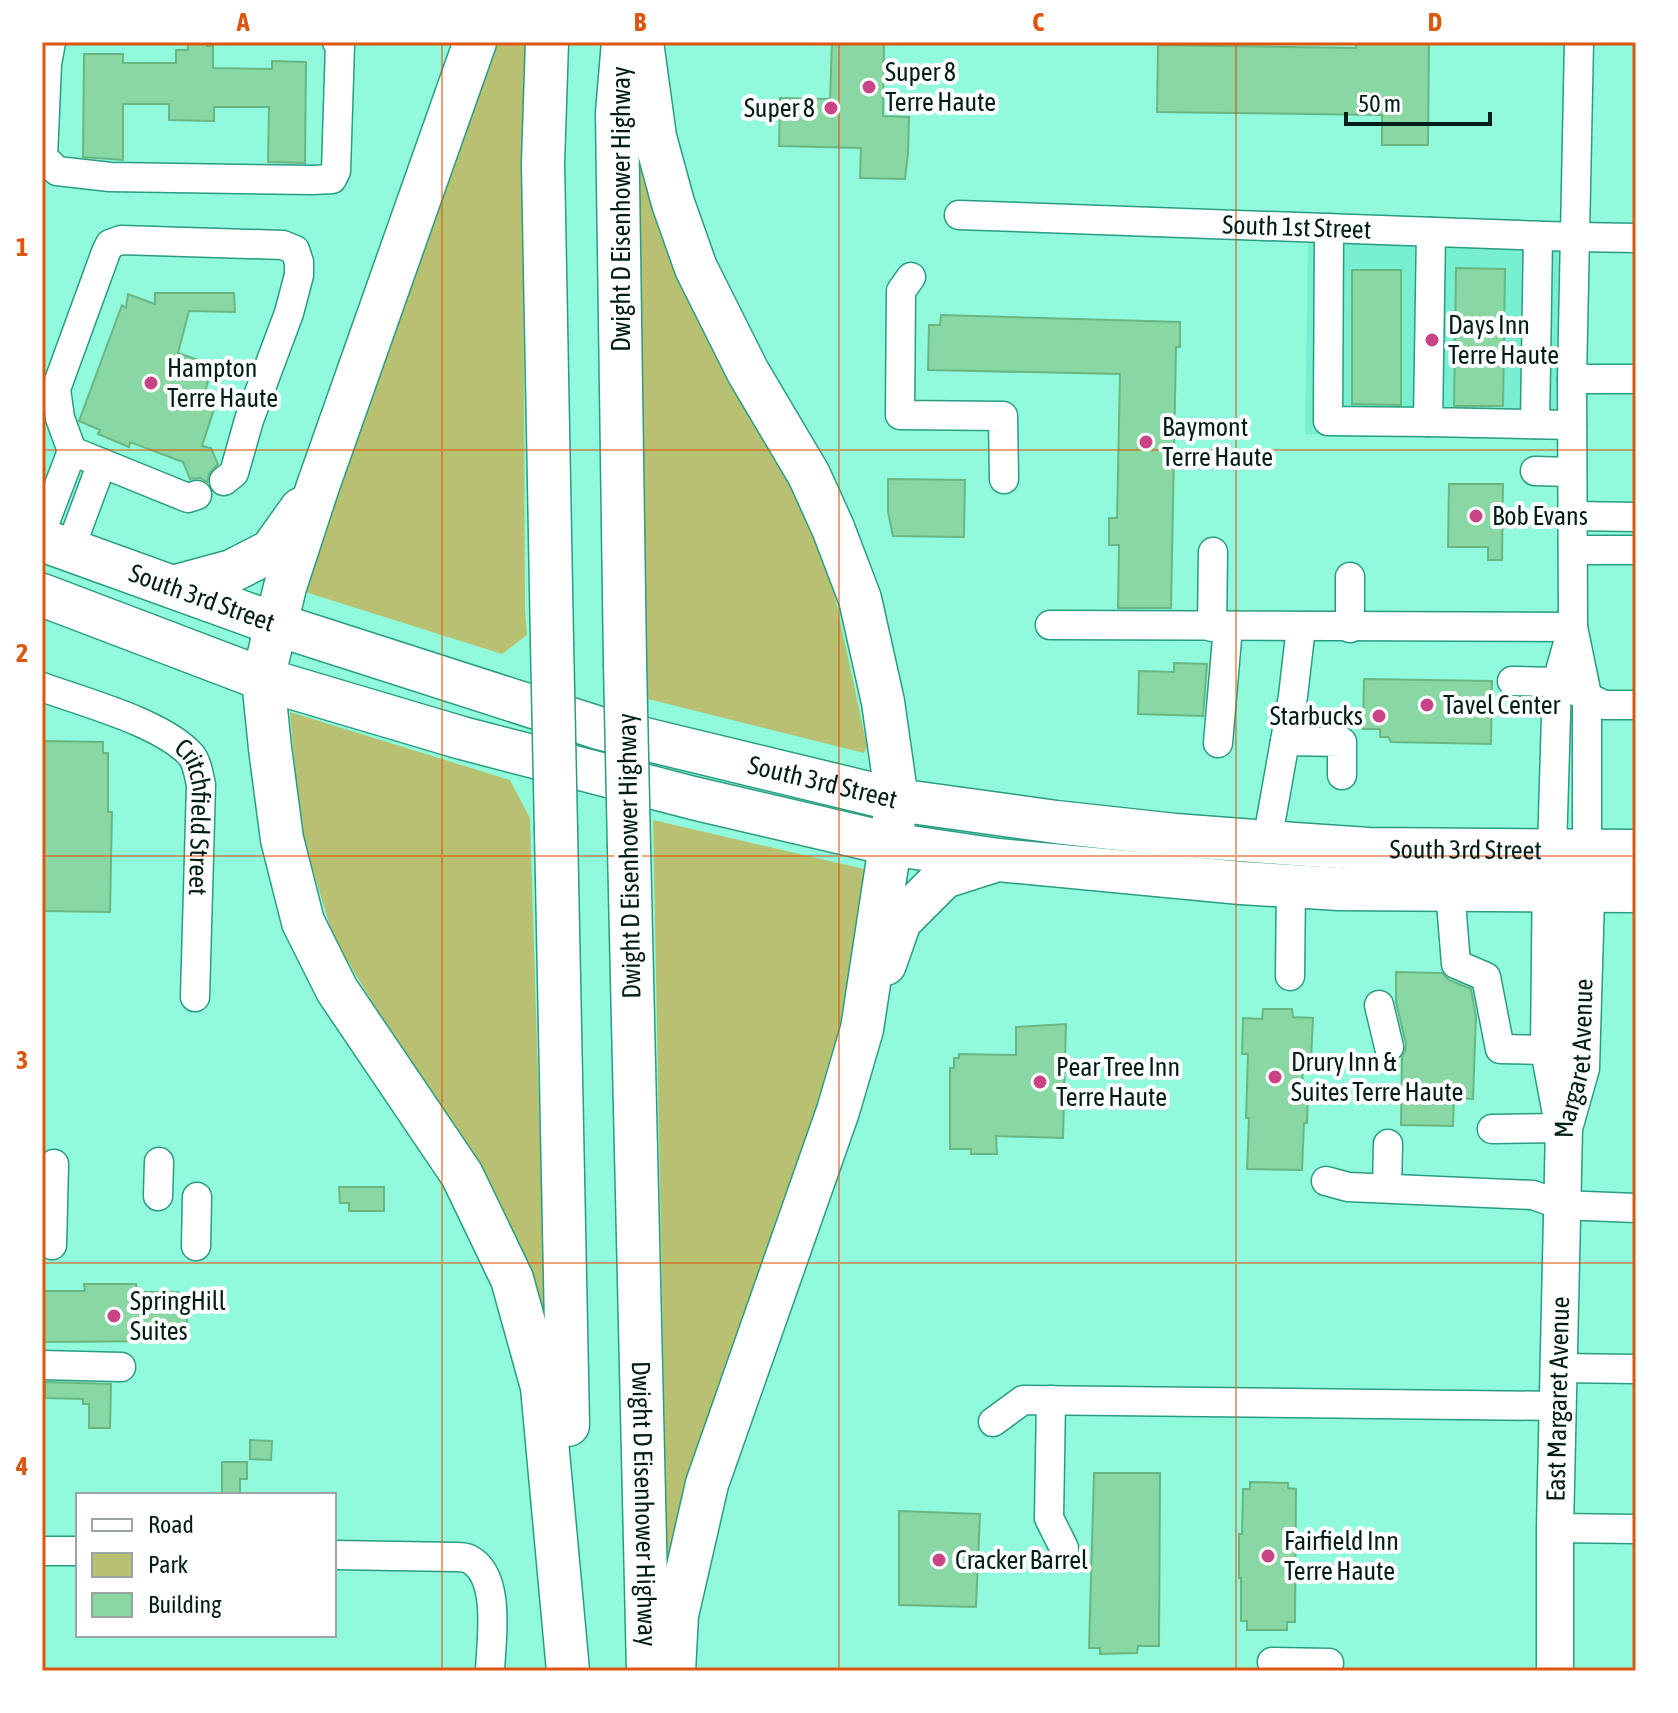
<svg xmlns="http://www.w3.org/2000/svg" width="1678" height="1713" viewBox="0 0 1678 1713" font-family="'Asap Condensed',sans-serif">
	<style>
		.built { fill: #78efd0 }
		.green { fill: #b8c172 }
		.building { fill: #89d7a2; stroke: #69b683; stroke-width: 2 }
		.lines { fill: none; stroke-linecap: round; stroke-linejoin: round }
		.minor-casing { stroke: #299c82; stroke-width: 31 }
		.major-casing { stroke: #299c82; stroke-width: 39 }
		.highway-casing { stroke: #299c82; stroke-width: 45 }
		.minor { stroke: #fff; stroke-width: 28 }
		.major { stroke: #fff; stroke-width: 36 }
		.highway { stroke: #fff; stroke-width: 42 }
		.highway-bridge-casing { stroke: #299c82; stroke-width: 45; stroke-linecap: butt }
		.highway-bridge { stroke: #fff; stroke-width: 42 }
		.grid { fill: none; stroke: #dc560d; stroke-width: 2; stroke-opacity: 0.55 }
		.poi-dot { fill: #c94485; stroke: #fff; stroke-width: 3 }
		.labels { text-anchor: middle; dominant-baseline: central; stroke-width: 8; stroke-linejoin: round; paint-order: stroke }
		.poi-label { font-size: 26px; fill: #001e17; stroke: #fff; text-anchor: start }
		.street-label { font-size: 26px; fill: #001e17; stroke: #fff }
		.neatline { fill: none; stroke: #dc560d; stroke-width: 3 }
		.grid-label { font-size: 26px; text-anchor: middle; font-weight: bold; fill: #dc560d }
	</style>
	<rect width="100%" height="100%" fill="#91fadd"/>
	<path class="built" d="M1308,241L1559,245L1556,435L1305,434Z"/>
	<path class="green" d="M488,42H527L523,175L525,611L527,635L502,654L302,591Z
		M641,120L748,398L828,564L867,746L864,753L648,699L634,182Z
		M290,712L510,780L530,818L546,1334L420,1083L333,936L300,828Z
		M653,820L873,871L820,1114L681,1552H667Z"/>
	<path class="building" d="M188,42H207V46H213V68L272,69V61L306,62L305,163L268,162L269,107H214V121L169,120V104H123V160L83,157L84,54H123V63H176V50H188Z
		M832,42H884L883,116L909,117L908,154L905,179L860,178L861,148L779,146L780,98L830,99Z
		M1356,42H1429L1428,145H1382V115L1157,112L1158,45L1356,48Z
		M1456,268L1505,269L1503,406H1454Z
		M1352,270H1401V405L1352,404Z
		M155,293H234L235,312L189,311L178,353L212,365L203,400L216,403L202,446L211,448L218,464L209,474L207,482L200,478L190,479L183,462L130,442L129,447L98,434L100,430L79,421L122,305L126,308L128,294L155,304Z
		M941,315L1180,322V347H1176L1171,608H1118L1119,545H1109V518H1117L1120,374L928,370L929,325H940Z
		M888,479L965,480L964,537L893,536L888,512Z
		M1449,484H1503L1502,560H1488V547H1448Z
		M1174,663L1207,664L1203,716L1138,714L1139,671L1174,672Z
		M1364,679L1492,681L1491,744L1391,742L1388,737H1380V729H1363Z
		M42,741L103,742V753H108V812H112L110,912L42,911Z
		M1396,972L1442,973L1449,980L1471,989L1476,1016L1473,1099L1454,1098L1453,1126L1401,1125L1402,1057L1405,1051L1406,1044L1396,1002Z
		M1263,1009H1292L1293,1017L1313,1018L1311,1060H1303L1302,1094H1308L1307,1123H1304L1302,1170L1247,1169L1249,1118H1246L1248,1054H1242L1243,1018L1262,1019Z
		M1066,1024L1063,1138L996,1136L997,1154H971V1149H950V1068H954V1058H959V1054L1016,1055V1027Z
		M339,1187H384V1211H349V1203H340Z
		M84,1284H136L137,1292H178V1297L187,1298V1335H177V1341L42,1342V1291H85Z
		M45,1382L111,1384L110,1428H89V1404H83V1399L45,1398Z
		M250,1440L272,1441L271,1460L250,1459Z
		M222,1462H247V1479H240V1495H222Z
		M1094,1473H1160L1159,1646H1138L1137,1653L1100,1654V1648H1089Z
		M1250,1482L1288,1483V1488L1296,1489L1295,1622H1287V1630H1247V1621H1241V1578H1239V1534H1242L1243,1489H1250Z
		M899,1511L980,1514L976,1607L899,1605Z"/>
	<g class="lines">
		<g class="minor-casing">
			<g id="minor">
				<path d="M51,42L47,64L43,157L57,171L110,177L313,180L332,179L336,171L340,45L337,42"/>
				<path d="M1579,42L1572,379L1573,627L1587,695V851"/>
				<path id="s1" d="M959,215L1576,237L1636,238"/>
				<path d="M1329,228L1328,421L1428,422"/>
				<path d="M1431,232L1428,422L1572,425"/>
				<path d="M911,277L901,291L900,415L1003,416L1004,479"/>
				<path d="M1572,379H1636"/>
				<path d="M1535,424L1538,236"/>
				<path d="M1535,471L1571,472"/>
				<path d="M197,495L188,498L72,451L60,418L56,389L106,252L110,244L121,240L283,245L295,250L299,262V275L289,313L249,420L234,473L224,481"/>
				<path d="M1572,516L1636,517"/>
				<path d="M42,530L72,451"/>
				<path d="M70,549L102,463"/>
				<path d="M1573,550H1636"/>
				<path d="M1050,625L1573,627"/>
				<path d="M1212,627L1213,552"/>
				<path d="M1350,628V577"/>
				<path d="M1512,681L1557,682L1604,705H1636"/>
				<path id="s2" d="M42,687C83,702 163,723 191,755C197,762 199,776 201,785L195,997"/>
				<path d="M1285,741L1342,742V775"/>
				<path d="M1218,743L1228,627"/>
				<path d="M1267,842L1293,696L1301,627"/>
				<path d="M1552,850L1557,682L1571,632"/>
				<path d="M1450,890L1456,964L1486,977L1500,1049L1549,1050"/>
				<path d="M1290,976L1291,886"/>
				<path d="M1379,1005L1389,1047"/>
				<path d="M1492,1129L1564,1128"/>
				<path d="M1326,1181L1348,1187L1533,1195L1561,1205L1636,1208"/>
				<path d="M1387,1188L1388,1144"/>
				<path d="M158,1196L159,1162"/>
				<path d="M52,1245L54,1164"/>
				<path d="M196,1246L197,1197"/>
				<path d="M42,1365L121,1367"/>
				<path d="M1558,1368L1636,1369"/>
				<path d="M1051,1400L1049,1518L1064,1548"/>
				<path d="M993,1422L1023,1400L1558,1406"/>
				<path d="M1555,1528L1636,1529"/>
				<path d="M42,1551H78"/>
				<path d="M334,1555L456,1557C461,1557 465,1557 469,1559C502,1576 491,1641 490,1671"/>
				<path d="M1272,1662L1329,1663"/>
			</g>
		</g>
		<g class="major-casing">
			<g id="major">
				<path d="M1551,863L1549,1050L1562,1119"/>
				<path id="s3" d="M1555,1671V1528L1564,1128L1581,1068L1587,863"/>
			</g>
		</g>
		<g class="highway-casing">
			<g id="highway">
				<path d="M475,42L318,486L285,587L263,679L270,748L282,839L303,922L337,990L462,1175L512,1279L542,1387L568,1671"/>
				<path d="M547,42L543,163L552,642"/>
				<path d="M623,42L617,113L625,663"/>
				<path d="M642,42L655,137L673,203L696,268L748,372L809,475L833,528L860,599L883,702L897,800L862,1029L838,1111L707,1484L677,1615L674,1671"/>
				<path id="s4" d="M42,540L275,624L599,728L897,800L1056,822L1175,835L1294,844L1368,849L1636,851"/>
				<path d="M173,587L232,571L271,551L301,509"/>
				<path d="M42,595L263,679L462,738L693,798L890,844L998,860L1241,883L1339,889L1636,891"/>
				<path d="M556,830L568,1425"/>
				<path id="s5" d="M629,848L648,1671"/>
				<path d="M885,964L900,921L944,877L991,862"/>
			</g>
		</g>
		<use href="#minor" class="minor"/>
		<use href="#major" class="major"/>
		<use href="#highway" class="highway"/>
		<g class="highway-bridge-casing">
			<path id="highway-bridge" d="M552,642L556,830
				M625,663L629,848"/>
		</g>
		<use href="#highway-bridge" class="highway-bridge"/>
	</g>
	<path class="grid" d="M442,42V1671M839,42V1671M1236,42V1671M42,450H1636M42,856H1636M42,1263H1636"/>
	<g class="poi-dot">
		<circle cx="869" cy="87" r="8"/>
		<circle cx="831" cy="108" r="8"/>
		<circle cx="1432" cy="340" r="8"/>
		<circle cx="151" cy="383" r="8"/>
		<circle cx="1146" cy="442" r="8"/>
		<circle cx="1476" cy="516" r="8"/>
		<circle cx="1427" cy="705" r="8"/>
		<circle cx="1379" cy="716" r="8"/>
		<circle cx="1275" cy="1077" r="8"/>
		<circle cx="1040" cy="1082" r="8"/>
		<circle cx="114" cy="1316" r="8"/>
		<circle cx="1268" cy="1556" r="8"/>
		<circle cx="939" cy="1560" r="8"/>
	</g>
	<g class="labels">
		<g class="poi-label">
			<text x="885" y="72">Super 8<tspan x="885" dy="30">Terre Haute</tspan></text>
			<text x="815" y="108" text-anchor="end">Super 8</text>
			<text x="1448" y="325">Days Inn<tspan x="1448" dy="30">Terre Haute</tspan></text>
			<text x="167" y="368">Hampton<tspan x="167" dy="30">Terre Haute</tspan></text>
			<text x="1162" y="427">Baymont<tspan x="1162" dy="30">Terre Haute</tspan></text>
			<text x="1492" y="516">Bob Evans</text>
			<text x="1443" y="705">Tavel Center</text>
			<text x="1363" y="716" text-anchor="end">Starbucks</text>
			<text x="1291" y="1062">Drury Inn &amp;<tspan x="1291" dy="30">Suites Terre Haute</tspan></text>
			<text x="1056" y="1067">Pear Tree Inn<tspan x="1056" dy="30">Terre Haute</tspan></text>
			<text x="130" y="1301">SpringHill<tspan x="130" dy="30">Suites</tspan></text>
			<text x="1284" y="1541">Fairfield Inn<tspan x="1284" dy="30">Terre Haute</tspan></text>
			<text x="955" y="1560">Cracker Barrel</text>
		</g>
		<g class="street-label">
			<text transform="translate(621 209) rotate(-90)">Dwight D Eisenhower Highway</text>
			<text stroke="none"><textPath href="#s1" startOffset="338">South 1st Street</textPath></text>
			<text stroke="none"><textPath href="#s4" startOffset="170">South 3rd Street</textPath></text>
			<text stroke="none"><textPath href="#s4" startOffset="818">South 3rd Street</textPath></text>
			<text stroke="none"><textPath href="#s2" startOffset="228">Critchfield Street</textPath></text>
			<text stroke="none"><textPath href="#s4" startOffset="1466">South 3rd Street</textPath></text>
			<text transform="translate(629 856) rotate(-91)">Dwight D Eisenhower Highway</text>
			<text stroke="none"><textPath href="#s3" startOffset="614">Margaret Avenue</textPath></text>
			<text stroke="none"><textPath href="#s3" startOffset="272">East Margaret Avenue</textPath></text>
			<text stroke="none"><textPath href="#s5" startOffset="656">Dwight D Eisenhower Highway</textPath></text>
		</g>
	</g>
	<rect width="1678" height="1713" fill="none" stroke="#ffffff" stroke-width="88"/>
	<rect x="76" y="1493" width="260" height="144" fill="#ffffff" stroke="#99a5a2" stroke-width="2"/>
	<rect x="92" y="1519" width="40" height="12" fill="#ffffff" stroke="#99a5a2" stroke-width="2"/>
	<text x="148" y="1533" font-size="24" fill="#001e17">Road</text>
	<rect x="92" y="1553" width="40" height="24" fill="#b8c172" stroke="#99a5a2" stroke-width="2"/>
	<text x="148" y="1573" font-size="24" fill="#001e17">Park</text>
	<rect x="92" y="1593" width="40" height="24" fill="#89d7a2" stroke="#99a5a2" stroke-width="2"/>
	<text x="148" y="1613" font-size="24" fill="#001e17">Building</text>
	<path d="M1346 112v12h144v-12" fill="none" stroke="#001e17" stroke-width="4"/>
	<text x="1358" y="112" font-size="24" fill="#001e17" stroke="#ffffff" stroke-width="6" paint-order="stroke">50 m</text>
	<rect x="44" y="44" width="1590" height="1625" class="neatline"/>
	<g class="grid-label">
		<text x="243" y="31">A</text>
		<text x="640" y="31">B</text>
		<text x="1038" y="31">C</text>
		<text x="1435" y="31">D</text>
		<text x="22" y="256">1</text>
		<text x="22" y="662">2</text>
		<text x="22" y="1069">3</text>
		<text x="22" y="1475">4</text>
	</g>
</svg>
